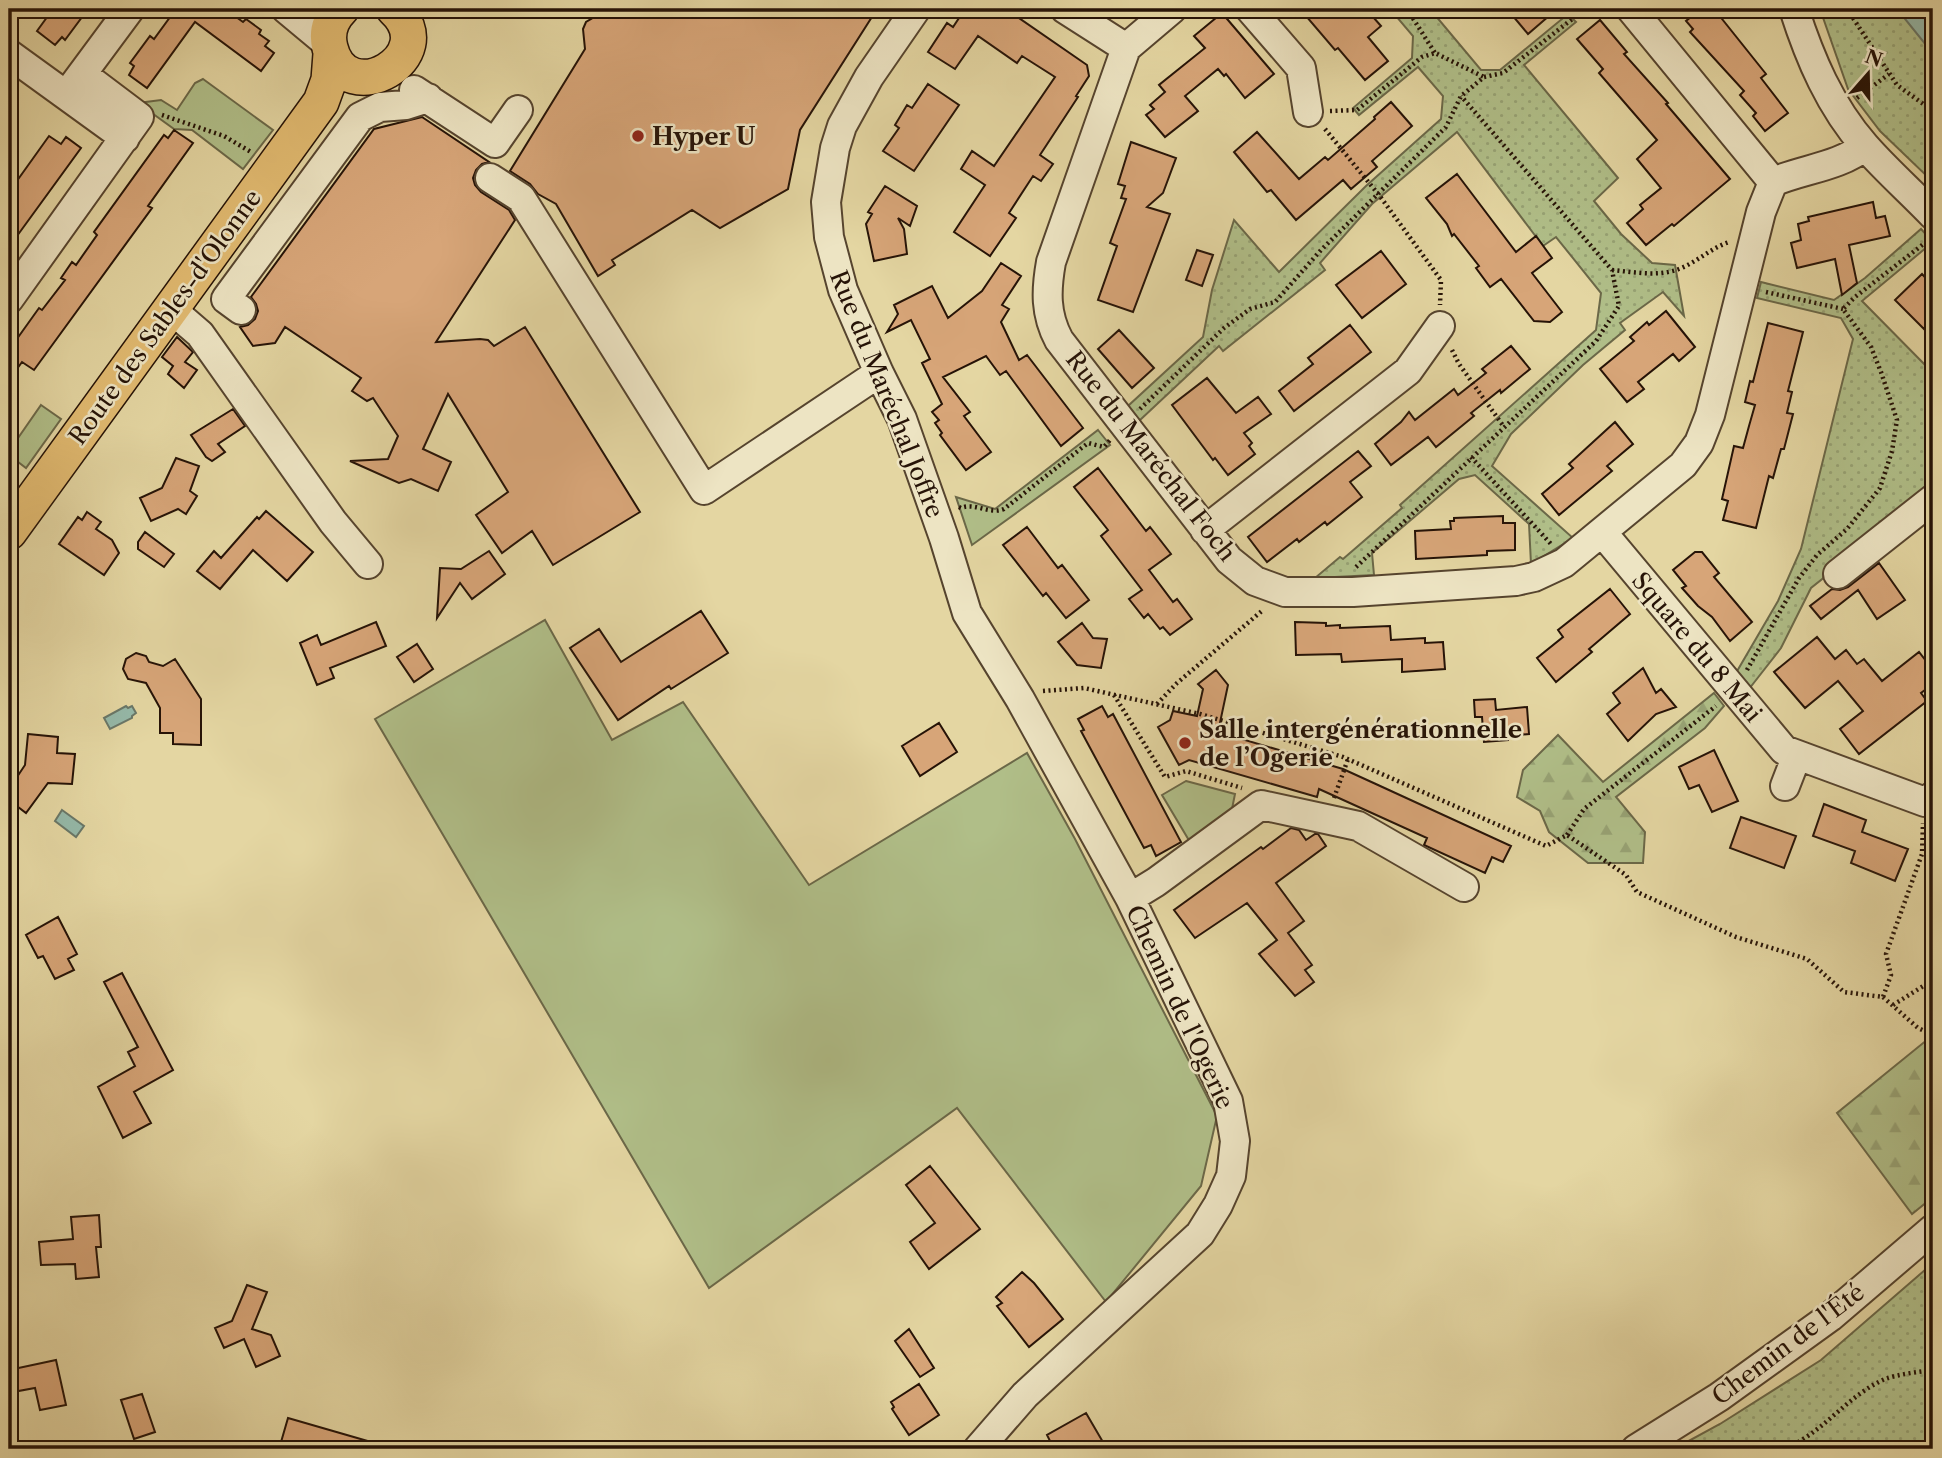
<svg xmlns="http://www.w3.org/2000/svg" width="1942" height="1458" viewBox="0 0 1942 1458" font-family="'Libre Caslon Text',serif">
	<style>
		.green { fill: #b0be88; stroke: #6b6848; stroke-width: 2 }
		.forest { fill: url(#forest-firs); stroke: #6b6848; stroke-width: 2 }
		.park { fill: url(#park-dots); stroke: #6b6848; stroke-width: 2 }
		.water { fill: #95b9a9; stroke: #697768; stroke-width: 2 }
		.building { fill: #d7a578; stroke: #261307; stroke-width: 2 }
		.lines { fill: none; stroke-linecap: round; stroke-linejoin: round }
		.minor-casing { stroke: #56442e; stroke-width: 32 }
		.major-casing { stroke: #261307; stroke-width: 38 }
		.path { stroke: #261307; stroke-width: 4.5; stroke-dasharray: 2 3.5; stroke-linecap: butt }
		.minor { stroke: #ede4c3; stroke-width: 28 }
		.major { stroke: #e2bb71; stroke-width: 35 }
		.poi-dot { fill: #8f2418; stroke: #ede4c3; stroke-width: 2.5 }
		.labels { text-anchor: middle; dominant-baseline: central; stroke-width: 5; stroke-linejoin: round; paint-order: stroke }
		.poi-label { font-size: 24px; font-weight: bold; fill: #261307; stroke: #ede4c3; text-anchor: start }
		.street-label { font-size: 24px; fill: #261307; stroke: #ede4c3 }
	</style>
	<defs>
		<pattern id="forest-firs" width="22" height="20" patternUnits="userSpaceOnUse" patternTransform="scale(1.75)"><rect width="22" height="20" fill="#b0be88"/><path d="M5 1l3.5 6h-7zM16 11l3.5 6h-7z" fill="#97a274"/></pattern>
		<pattern id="park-dots" width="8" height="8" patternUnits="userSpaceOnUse" patternTransform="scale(1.75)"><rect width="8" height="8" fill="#b0be88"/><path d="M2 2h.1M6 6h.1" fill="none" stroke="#97a274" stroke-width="1.8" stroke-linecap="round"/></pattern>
	</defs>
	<rect width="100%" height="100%" fill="#e4d6a2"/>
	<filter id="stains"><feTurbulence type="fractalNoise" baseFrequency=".00286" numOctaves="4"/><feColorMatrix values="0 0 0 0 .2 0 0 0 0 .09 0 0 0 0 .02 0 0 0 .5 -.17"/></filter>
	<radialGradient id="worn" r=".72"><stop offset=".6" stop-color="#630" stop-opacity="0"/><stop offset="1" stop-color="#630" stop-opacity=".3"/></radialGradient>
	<path class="green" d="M203,79L273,130L243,169L192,130L174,129L138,103L161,100L177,110L195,83Z
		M41,405L61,419L26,468L9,455V451Z
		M1098,430L1110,445L972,545L956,497L995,509Z
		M545,620L612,740L683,702L809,885L1027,753L1075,839L1217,1116L1201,1186L1106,1302L957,1108L709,1288L375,719Z
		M1186,781L1235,794L1231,814L1190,842L1162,795Z"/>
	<path class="forest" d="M1714,693L1724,706L1705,728L1616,797L1645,832L1643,863H1588L1549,832L1540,811L1517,797L1523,770L1558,735L1603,782Z
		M1933,1035V1197L1912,1214L1837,1113Z"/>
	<path class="park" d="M1390,9H1430L1481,70H1500L1568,14L1576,22L1524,65L1618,178L1594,201L1621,234L1652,263L1675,265L1684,316L1663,292L1620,323L1625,330L1583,365L1511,434L1492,466L1573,538L1531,564L1529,524L1475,475L1459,479L1372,553L1374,575L1315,578L1340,557L1343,559L1402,508L1400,505L1596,330L1601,293L1556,237L1543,246L1457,132L1372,204L1320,263L1325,270L1223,351L1219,346L1139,421L1128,406L1203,337L1212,290L1234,220L1279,272L1366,186L1441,119L1443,96L1418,67L1359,115L1353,108L1412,58L1413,36Z
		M1820,9H1933V182L1880,131L1848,89Z
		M1921,229L1933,242L1862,301L1933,373V491L1811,588L1781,648L1749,689L1736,673L1778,601L1801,549L1853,339L1841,318L1757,298L1761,282L1834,300L1865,278Z
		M1933,1263V1449H1674L1720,1424L1821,1360Z"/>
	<path class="water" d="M1897,9H1933V51L1926,45Z
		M126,706L128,708L132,706L136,713L132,716V718L110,729L104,718Z
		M62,810L84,826L76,837L55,821Z"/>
	<path class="building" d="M53,9H88L65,40L62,37L55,45L37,31Z
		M176,9H225L243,22L246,19L261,30L259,34L269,41L265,46L274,53L261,71L195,22L147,88L129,75L134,66L130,63L150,36L154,39Z
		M594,9H877L800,130L788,189L720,228L692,210L612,260L615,265L598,276L556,204L538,194L530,184L510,171L585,49L583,29L586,22L596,16Z
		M965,9H1006L1087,65L1089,76L1076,96L1078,97L1040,155L1053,164L1041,181L1033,176L1009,213L1016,218L990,256L954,232L985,185L961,169L972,151L994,166L1055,77L1022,56L1017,63L978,36L955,69L928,52L947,23L953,27Z
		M1300,9H1366L1381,26L1368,37L1388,61L1365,80L1338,48L1335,50Z
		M1507,9H1557L1528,34Z
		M1701,9H1714L1766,74L1761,78L1788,113L1765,131L1753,116L1756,113L1740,95L1744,91L1690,32L1693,29L1686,21Z
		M1222,13L1274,74L1245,98L1226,74L1224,76L1218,69L1185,96L1198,111L1165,137L1146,115L1154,109L1150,105L1165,92L1159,85L1205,48L1194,36Z
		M1600,20L1627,52L1624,54L1668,103L1666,104L1730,179L1674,226L1672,224L1646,245L1627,223L1643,209L1640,205L1661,188L1637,159L1657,140L1599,73L1603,69L1577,39Z
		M928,84L959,105L914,171L883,151L899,128L895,125L907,105L912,108Z
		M1391,102L1412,126L1372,161L1377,167L1351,189L1343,180L1296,220L1271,190L1267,192L1234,152L1257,132L1299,179L1325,157L1328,160L1375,119L1374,117Z
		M422,117L489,162L482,164L476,170L473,178L475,185L481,192L509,210L515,220L436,342L480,339L488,340L494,346L525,327L640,512L553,565L532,531L502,553L476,515L508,492L448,394L423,449L451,462L438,491L411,479L399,483L350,461L388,459L398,436L373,398L367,401L352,391L361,378L285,327L275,343L253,346L240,327L248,325L255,319L258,311L256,304L251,297L374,129Z
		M174,130L193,143L148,206L152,208L34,370L22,362L9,380V350L39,308L42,310L65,280L61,278L72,262L76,265L97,235L94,232L164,135L168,138Z
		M49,136L61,144L66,137L81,148L9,247V192Z
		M1131,142L1176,158L1163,193L1147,207L1170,214L1133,312L1098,300L1117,246L1110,243L1126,199L1121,198L1125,186L1118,184Z
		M1457,174L1516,252L1536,236L1552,258L1532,273L1562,312L1550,322L1534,321L1501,279L1490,287L1476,268L1479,266L1454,234L1452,236L1447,224L1426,198Z
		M885,186L917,206L910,226L898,218L904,229L907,254L874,261L866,224L872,214L868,212Z
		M1873,202L1876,218L1885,216L1890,236L1849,245L1857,283L1842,295L1835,259L1797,268L1791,243L1801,240L1798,224L1809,221L1808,217Z
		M1197,250L1213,255L1202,286L1186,280Z
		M1381,251L1406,284L1362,318L1336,285Z
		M1001,263L1021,276L1002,305L1009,309L1001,322L1019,360L1027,355L1083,428L1061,446L1006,371L1000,375L986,356L943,377L970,412L964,416L991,452L966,470L940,435L942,433L935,423L939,420L932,412L942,404L922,363L930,359L911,320L887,332L898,314L894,305L932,286L948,318L982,291Z
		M1922,274L1933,286V319L1924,329L1895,300Z
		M1666,311L1695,347L1679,361L1673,354L1638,382L1644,389L1627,402L1600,369L1634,341L1630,337L1647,322L1649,325Z
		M1768,323L1803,332L1788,391L1792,392L1787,413L1793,414L1784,449H1781L1773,478L1769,476L1756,528L1723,520L1728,501L1722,499L1734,446L1743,448L1749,426L1755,405L1745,402L1750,381L1753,382Z
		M1350,325L1371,352L1294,411L1279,391L1313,364L1308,358Z
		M1119,330L1154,368L1132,388L1098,349Z
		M177,337L193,352L185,362L197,370L184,388L168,374L173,366L162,357Z
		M1511,346L1530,369L1501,393L1500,390L1471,413L1474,416L1436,447L1428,437L1391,465L1375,444L1401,422L1409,412L1415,420L1454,389L1458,395L1486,373L1482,369Z
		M1207,378L1236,413L1258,397L1271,414L1244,433L1252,443L1249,446L1255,454L1228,475L1215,458L1213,460L1172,405Z
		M233,409L245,426L218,444L225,452L212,461L206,457L191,435Z
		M1615,422L1633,444L1607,466L1612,471L1559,515L1542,494L1573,468L1569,464Z
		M1358,451L1371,466L1350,482L1362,497L1327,525L1325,522L1299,542L1297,539L1267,562L1248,537Z
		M176,458L199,466L190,491L197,496L186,514L178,509L151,521L140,498L162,488Z
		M1098,468L1146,531L1150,527L1171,554L1149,570L1173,602L1177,599L1192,619L1170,635L1163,627L1160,629L1148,614L1144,618L1129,599L1142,590L1101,536L1108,530L1074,487Z
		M266,511L313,552L287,581L253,550L220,589L197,571L214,551L221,558L257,517L259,519Z
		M87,512L101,522L96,529L112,540L119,553L104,575L59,544L78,517L82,520Z
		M1503,516V523H1515V550L1487,551V555L1416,559L1415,531L1451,529L1450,521H1454V518Z
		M1027,527L1058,568L1062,565L1089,600L1066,618L1046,593L1043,596L1003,545Z
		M145,532L174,554L164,567L138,549V542Z
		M489,551L505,574L472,599L460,583L437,618L440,568L461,569Z
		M1695,552H1702L1719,573L1714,577L1752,622L1730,641L1712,617L1698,606L1682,588L1686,586L1673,570Z
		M1879,563L1905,600L1877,619L1858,590L1821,619L1810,606L1832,589L1840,590L1848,587Z
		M1610,589L1630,614L1589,649L1592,652L1556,682L1537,658L1563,637L1558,630Z
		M701,611L728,653L671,689L669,686L618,720L570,648L599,629L621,662Z
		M376,622L386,646L330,668L334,678L317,685L300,643L317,635L321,645Z
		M1295,622L1326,623V626L1340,625V628L1390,626L1391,640L1425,638V643L1443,642L1445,669L1402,672V659L1342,662L1341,654L1296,655Z
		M1082,623L1093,638L1107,639L1101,668L1077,665L1058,642Z
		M1817,637L1835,659L1846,650L1857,664L1864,659L1882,681L1919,652L1933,670V684L1921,693L1927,701L1859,754L1840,729L1863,711L1838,681L1805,708L1774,672Z
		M417,644L433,669L414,682L397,657Z
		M136,653L146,656L149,662L163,666L175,659L201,699V745L173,744V733H160V708L146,683L128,679L123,669L126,659Z
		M1643,668L1656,693L1661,689L1676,707L1656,714L1628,741L1607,714L1620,703L1613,693Z
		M1216,670L1228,685L1218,732L1343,769L1378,785L1511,846L1503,862L1492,857L1485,873L1424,845L1427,838L1319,789L1317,797L1189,760L1179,765L1158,727L1170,720L1173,711L1197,716L1203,689L1198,684Z
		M1495,699L1496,710L1527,707L1529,734L1508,736V740L1484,742L1482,717H1475L1474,700Z
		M1102,706L1108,717L1113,714L1181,842L1156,856L1151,845L1144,848L1081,731L1084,730L1078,719Z
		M939,723L957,752L920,776L902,746Z
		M28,734L58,737L57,753L75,754L72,784L48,783L26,813L9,800V789L25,765Z
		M1714,750L1738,801L1712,812L1699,785L1689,789L1679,767Z
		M1824,804L1866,820L1862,832L1908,849L1895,881L1851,863L1855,851L1813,836Z
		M1741,817L1796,836L1784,868L1730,848Z
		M1291,828L1299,830L1306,840L1315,834H1318L1326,846L1276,883L1304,921L1288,933L1312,965L1305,970L1314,982L1295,996L1259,954L1277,940L1247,903L1195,938L1174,910L1261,847L1263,849Z
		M58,917L77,954L68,959L74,970L55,979L43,956L38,958L26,935Z
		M122,973L173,1070L134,1092L151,1123L123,1138L98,1087L135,1066L128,1052L138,1047L104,982Z
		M930,1166L980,1229L929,1269L910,1242L935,1223L906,1185Z
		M99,1215L101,1247H96L99,1277L76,1279L75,1264L41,1265L39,1242L73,1239L71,1217Z
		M1022,1272L1034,1283L1063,1319L1029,1347L997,1306L1002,1303L996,1297Z
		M247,1285L267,1292L252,1329L271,1335L280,1356L256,1367L244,1339L224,1348L215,1328L232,1321Z
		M909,1329L934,1368L920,1377L895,1341Z
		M56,1360L66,1405L40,1410L35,1388L13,1392L9,1370Z
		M919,1384L939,1415L909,1435L892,1409L894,1407L891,1402Z
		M142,1394L155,1432L134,1439L121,1400Z
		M1086,1413L1107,1449H1054L1047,1435Z
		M288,1418L378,1444L377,1449H279Z"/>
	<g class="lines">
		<g class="minor-casing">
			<path id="minor" d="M286,9L328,44
				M916,9L869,77L842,126L835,148L826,202L829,237L843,290L879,373L902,419L944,538L967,613L1020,699L1130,898L1228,1101L1235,1141L1231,1176L1218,1205L1200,1234L1025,1395L978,1449
				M1065,9L1126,48L1051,262C1046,290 1045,314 1059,340L1229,560L1255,581L1285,592H1353L1516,581L1534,577L1564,563L1683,465L1699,443L1710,415L1761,212L1773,182C1803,169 1839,167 1865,146
				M1250,9L1301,68L1308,112
				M1631,9L1773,182
				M1794,9C1810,59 1830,106 1865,146C1886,170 1911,192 1933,215
				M1126,48L1172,9
				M9,54L125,138
				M70,90L130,9
				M414,90L495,143L518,110
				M490,178L521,198L704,490L879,373
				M9,299L139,117L82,74
				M171,309L200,334L333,522L368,564
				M241,310L226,299L360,117L380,107L406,105L428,98
				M1205,530L1408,371L1440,326
				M1602,532L1784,750L1925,802L1933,796
				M1838,574L1933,499
				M1785,786L1797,755
				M1130,898L1156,882L1261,805L1358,826L1464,887
				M1636,1449L1719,1397L1830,1317L1933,1229"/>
		</g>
		<g class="major-casing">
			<path id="major" d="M341,9C330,20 326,33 330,48C346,113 445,56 394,9
				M9,532L321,102L329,80L331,54"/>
		</g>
		<path class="path" d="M1407,9L1435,53
			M1847,9L1897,85L1933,111
			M1857,98L1889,74
			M1330,111L1357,110L1422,57L1435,53L1484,77
			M162,115L224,136L251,152
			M1325,129L1379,195L1441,280L1440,305
			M1612,270C1634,272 1658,277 1679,269C1697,262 1711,248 1729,242
			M1766,292L1843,309
			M1452,350L1459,364L1504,427
			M1140,409L1224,328L1250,309L1275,302L1321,250L1446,127L1461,96L1484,77L1503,73L1585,9
			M1471,457L1551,544
			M959,507L961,508C975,502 989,515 1004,509L1088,443L1104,447L1110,440
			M1356,567L1596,341L1619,306L1612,270L1461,96
			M1747,670L1799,578L1817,555L1847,529L1880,488L1892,451L1897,420L1881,372L1871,347L1843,309L1855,297L1930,239
			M1043,691L1084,688L1200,714L1343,757L1546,846L1567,835L1626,875L1637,892L1736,937L1807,959L1844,992L1883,997L1891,975L1886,954L1922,854L1923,823
			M1114,695L1165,777L1186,771L1242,788
			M1157,704L1177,683L1263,610
			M1334,798L1348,759
			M1567,835L1584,809L1716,706
			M1883,997L1918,1028L1933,1035
			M1893,1005L1933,980
			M1783,1449C1822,1435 1846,1396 1885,1379C1899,1374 1918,1372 1933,1370
			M1919,1449L1933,1445"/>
		<use href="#minor" class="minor"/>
		<use href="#major" class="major"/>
	</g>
	<g class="poi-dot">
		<circle cx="638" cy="136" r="7"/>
		<circle cx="1185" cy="743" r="7"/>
	</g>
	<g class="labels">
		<g class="poi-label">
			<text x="652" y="136">Hyper U</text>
			<text x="1199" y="729">Salle intergénérationnelle<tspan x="1199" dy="28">de l’Ogerie</tspan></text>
		</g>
		<g class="street-label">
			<text transform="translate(165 317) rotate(-54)">Route des Sables-d'Olonne</text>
			<text transform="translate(887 394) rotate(68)">Rue du Maréchal Joffre</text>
			<text transform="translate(1151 456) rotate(52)">Rue du Maréchal Foch</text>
			<text transform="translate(1697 647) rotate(50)">Square du 8 Mai</text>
			<text transform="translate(1180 1007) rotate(65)">Chemin de l'Ogerie</text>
			<text transform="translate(1788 1344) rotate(-37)">Chemin de l'Été</text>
		</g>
	</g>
	<rect width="1942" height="1458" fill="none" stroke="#e4d6a2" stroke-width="35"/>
	<rect x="10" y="10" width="1921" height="1437" fill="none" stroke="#261307" stroke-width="3.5"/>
	<rect x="18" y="18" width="1907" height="1423" fill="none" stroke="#261307" stroke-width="2"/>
	<g transform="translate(1868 74) rotate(20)" stroke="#ede4c3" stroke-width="5" paint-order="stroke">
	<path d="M0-5L12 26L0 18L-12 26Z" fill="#261307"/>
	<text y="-10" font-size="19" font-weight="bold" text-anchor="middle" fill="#261307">N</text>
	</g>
	<rect width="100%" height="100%" filter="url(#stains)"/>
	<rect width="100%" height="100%" fill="url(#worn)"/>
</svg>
